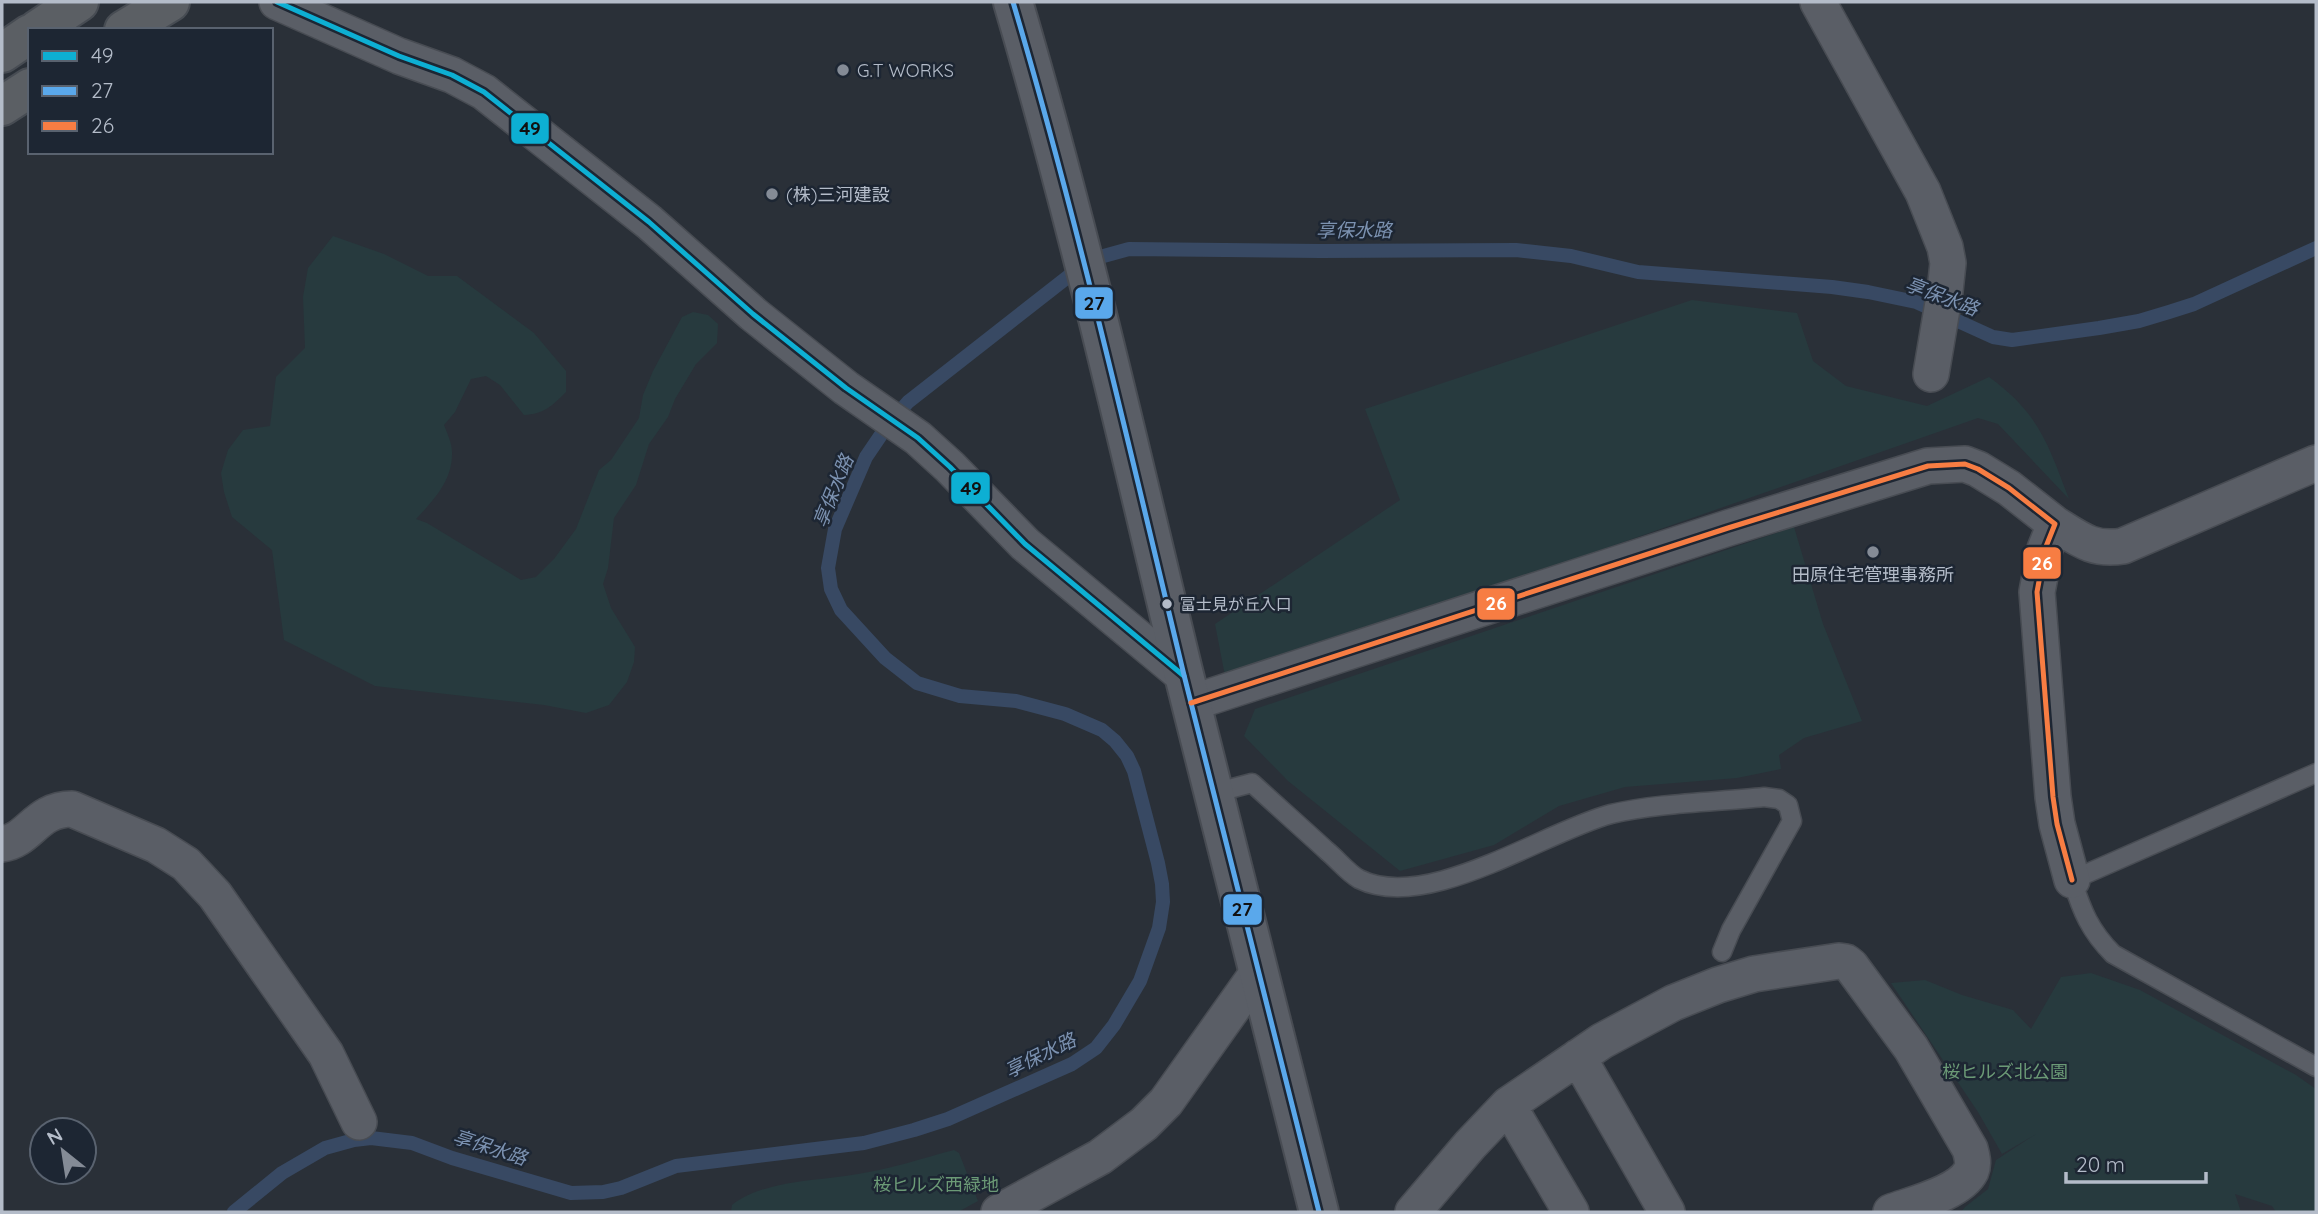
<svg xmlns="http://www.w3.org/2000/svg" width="2318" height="1214" viewBox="0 0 2318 1214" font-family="Quicksand,'Noto Sans JP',sans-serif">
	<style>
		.green { fill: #273a3e }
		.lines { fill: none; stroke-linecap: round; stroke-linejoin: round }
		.stream { stroke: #384963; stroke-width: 14 }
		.service-casing { stroke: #484c53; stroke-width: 21 }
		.minor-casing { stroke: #484c53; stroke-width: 38 }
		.tertiary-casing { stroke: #484c53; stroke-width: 42 }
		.trunk-casing { stroke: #474c53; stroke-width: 42 }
		.service { stroke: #5a5e66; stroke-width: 18 }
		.minor { stroke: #5a5e66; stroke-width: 35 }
		.tertiary { stroke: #5a5e66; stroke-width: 38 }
		.trunk { stroke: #5b5f64; stroke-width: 38 }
		.bus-1-casing { stroke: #1d2633; stroke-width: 10 }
		.bus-2-casing { stroke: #1d2633; stroke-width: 10 }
		.bus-3-casing { stroke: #1d2633; stroke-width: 10 }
		.bus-1 { stroke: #0dafd3; stroke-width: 5 }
		.bus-2 { stroke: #5aa8eb; stroke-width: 5 }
		.bus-3 { stroke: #f77d43; stroke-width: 5 }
		.poi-dot { fill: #848b96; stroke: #1d2633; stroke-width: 2.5 }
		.bus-dot { fill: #b4bcc9; stroke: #1d2633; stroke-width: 2.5 }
		.labels { text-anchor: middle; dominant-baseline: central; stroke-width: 5; stroke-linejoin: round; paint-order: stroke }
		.bus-label { font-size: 16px; fill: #b4bcc9; stroke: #1d2633; text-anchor: start }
		.poi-label { font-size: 18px; fill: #b4bcc9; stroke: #1d2633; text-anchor: start }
		.park-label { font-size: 18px; fill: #6b9a76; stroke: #1d2633 }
		.water-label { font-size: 19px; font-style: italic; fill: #7c92b1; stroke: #1d2633 }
		.line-badge { stroke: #1d2633; stroke-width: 2.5 }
		.badge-label { font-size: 19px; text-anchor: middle; font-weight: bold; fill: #fff }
		.pale-badge-label { font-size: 19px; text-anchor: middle; font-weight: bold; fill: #111 }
	</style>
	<rect width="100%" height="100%" fill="#2a3038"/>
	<path class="green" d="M333,236L384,254L428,276H457L534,333L566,371V392C552,406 544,414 524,415L500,385L486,376L471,379L455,412L444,425C447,433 452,443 452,452C453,480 434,500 416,519L427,523L521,580L536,577L554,559L576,529L599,470L611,460L639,418L643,395L653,371L682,317L693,312L708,315L718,324L717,343L696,364L675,399L668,417L649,444L636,485L614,518L608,568L603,584L611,608L635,647L634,662L627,682L609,705L586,713L544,705L375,686L284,640L272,550L232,517L224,492L221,473L228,450L243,430L270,426L276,377L305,348L303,297L308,268Z
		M1692,300L1797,313L1813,361L1846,386L1927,406L1989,377C2039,413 2048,444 2069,499L1998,424L1978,418L1226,681L1215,624L1400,500L1365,409Z
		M1794,527L1823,624L1862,721L1804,738L1779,755L1781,769L1737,778L1625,787L1559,806L1494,845L1400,871L1288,781L1244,736L1255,709Z
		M2091,973L2140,990L2296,1075L2316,1089V1212H2276L2272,1206L2235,1194L2241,1212H1961L1965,1207L1988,1189L1996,1160L2036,1134L2002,1154L1978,1112L1891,983L1925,980L1962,995L2013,1010L2031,1029L2061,977Z
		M954,1150L959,1153L978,1201L958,1212H731L732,1205C763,1180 819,1181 858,1174C891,1169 923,1158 954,1150Z"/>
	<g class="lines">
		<path class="stream" d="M234,1212L282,1173L325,1148L354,1140L371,1138L412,1143L452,1158L571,1193L603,1192L621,1188L676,1166L864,1143L914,1130L948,1119L1072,1064L1096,1048L1114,1025L1140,981L1159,928L1163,902L1162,884L1158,863L1134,771L1127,756L1115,741L1102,730L1065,714L1016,701L960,696L917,683L885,658L841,610L831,589L828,568L835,529L866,457L887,426L908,402L1083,265L1100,257L1129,249L1321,251L1516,250L1571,256L1638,272L1832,287L1868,292L1916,302L1993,337L2012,340L2099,328L2139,321L2169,312L2194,304L2316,248"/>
		<g class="service-casing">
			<path id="service" d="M2316,773L2072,880C2082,911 2090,931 2113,954L2316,1067
				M1214,793L1252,783C1277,806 1302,828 1327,851C1337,859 1348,873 1359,879C1427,913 1543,832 1611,814C1657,803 1716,802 1764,797L1779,799L1788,805L1792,821L1731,930L1722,952"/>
		</g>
		<g class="minor-casing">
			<path id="minor" d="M277,2L399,56L452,75L484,92L649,222L753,314L846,388L918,438L950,467L1025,544L1184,676
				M1818,2L1923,192L1945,247L1948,263L1945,291L1931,374
				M2055,524C2079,539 2093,551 2123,546L2316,463
				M1191,703L1728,528L1928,466L1965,464L1978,469L2009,488L2055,524L2045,549L2037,592L2053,797L2057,824L2072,880
				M2,844C30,840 36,809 72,809L156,845L186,864L215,895L326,1054L359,1122
				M1578,1057L1667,1212
				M1508,1105L1571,1212
				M999,1212L1100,1157L1144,1124L1166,1102L1259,971
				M1413,1212L1470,1145L1508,1105L1602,1041L1673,1003L1718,985L1754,974L1839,961L1846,962L1851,966L1911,1048L1970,1149C1972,1156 1974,1164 1971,1171C1960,1193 1913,1204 1891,1212"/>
		</g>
		<g class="tertiary-casing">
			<path id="tertiary" d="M1013,2C1078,222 1129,447 1183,671C1227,852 1274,1032 1319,1212"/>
		</g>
		<g class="trunk-casing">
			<path id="trunk" d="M37,30L79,2
				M124,30L170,2
				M2,53L30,34
				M2,106L30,88"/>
		</g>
		<use href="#service" class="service"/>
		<use href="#minor" class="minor"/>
		<use href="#tertiary" class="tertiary"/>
		<use href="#trunk" class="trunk"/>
		<g class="bus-1-casing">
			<path id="bus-1" d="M277,2L399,56L452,75L484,92L649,222L753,314L846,388L918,438L950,467L1025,544L1184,676"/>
		</g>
		<g class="bus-2-casing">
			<path id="bus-2" d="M1013,2C1078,222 1129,447 1183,671C1227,852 1274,1032 1319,1212"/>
		</g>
		<g class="bus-3-casing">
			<path id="bus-3" d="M1191,703L1728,528L1928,466L1965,464L1978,469L2009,488L2055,524L2045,549L2037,592L2053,797L2057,824L2072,880"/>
		</g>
		<use href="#bus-1" class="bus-1"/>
		<use href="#bus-2" class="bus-2"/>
		<use href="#bus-3" class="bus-3"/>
	</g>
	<g class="poi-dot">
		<circle cx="843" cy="70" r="7"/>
		<circle cx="772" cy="194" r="7"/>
		<circle cx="1873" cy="552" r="7"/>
	</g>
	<circle class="bus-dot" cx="1167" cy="604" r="6"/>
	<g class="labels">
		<g class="bus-label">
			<text x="1180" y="604">富士見が丘入口</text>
		</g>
		<g class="poi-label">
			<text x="857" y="70">G.T WORKS</text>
			<text x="786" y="194">(株)三河建設</text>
			<text x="1873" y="574" text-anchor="middle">田原住宅管理事務所</text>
		</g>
		<g class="park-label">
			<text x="2005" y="1071">桜ヒルズ北公園</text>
			<text x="936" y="1184">桜ヒルズ西緑地</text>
		</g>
		<g class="water-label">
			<text x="1354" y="230">享保水路</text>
			<text transform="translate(1942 296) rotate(21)">享保水路</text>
			<text transform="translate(833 491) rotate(-68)">享保水路</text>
			<text transform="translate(1040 1055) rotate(-26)">享保水路</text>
			<text transform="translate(490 1147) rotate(18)">享保水路</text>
		</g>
	</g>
	<g class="line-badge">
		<rect x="510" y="112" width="40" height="33" rx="7" fill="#0dafd3"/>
		<rect x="1074" y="286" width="40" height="34" rx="7" fill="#5aa8eb"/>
		<rect x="950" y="471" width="41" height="34" rx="7" fill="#0dafd3"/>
		<rect x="2022" y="546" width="40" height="34" rx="7" fill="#f77d43"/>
		<rect x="1476" y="587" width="40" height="34" rx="7" fill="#f77d43"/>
		<rect x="1222" y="893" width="41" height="33" rx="7" fill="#5aa8eb"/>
	</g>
	<g class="badge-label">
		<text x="2042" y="570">26</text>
		<text x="1496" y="610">26</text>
	</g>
	<g class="pale-badge-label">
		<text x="530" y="135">49</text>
		<text x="1094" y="310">27</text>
		<text x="971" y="495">49</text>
		<text x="1242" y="916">27</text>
	</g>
	<rect width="2318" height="1214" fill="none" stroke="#b4bcc9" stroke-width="7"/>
	<rect x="28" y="28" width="245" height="126" fill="#1d2633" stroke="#59626f" stroke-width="2"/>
	<rect x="42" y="51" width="35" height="10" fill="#0dafd3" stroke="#59626f" stroke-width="2"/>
	<text x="91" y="63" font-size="21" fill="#b4bcc9">49</text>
	<rect x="42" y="86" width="35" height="10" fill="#5aa8eb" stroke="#59626f" stroke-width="2"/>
	<text x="91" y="98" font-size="21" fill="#b4bcc9">27</text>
	<rect x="42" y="121" width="35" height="10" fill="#f77d43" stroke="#59626f" stroke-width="2"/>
	<text x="91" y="133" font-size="21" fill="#b4bcc9">26</text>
	<g transform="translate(63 1151) rotate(330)"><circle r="33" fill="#1d2633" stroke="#59626f" stroke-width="2"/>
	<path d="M0-5L12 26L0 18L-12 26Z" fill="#848b96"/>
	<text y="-10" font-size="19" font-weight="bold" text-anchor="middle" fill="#b4bcc9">N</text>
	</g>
	<path d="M2066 1172v10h140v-10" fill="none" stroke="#b4bcc9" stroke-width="3.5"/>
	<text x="2076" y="1172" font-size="21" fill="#b4bcc9" stroke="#1d2633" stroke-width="5" paint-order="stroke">20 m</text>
</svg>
